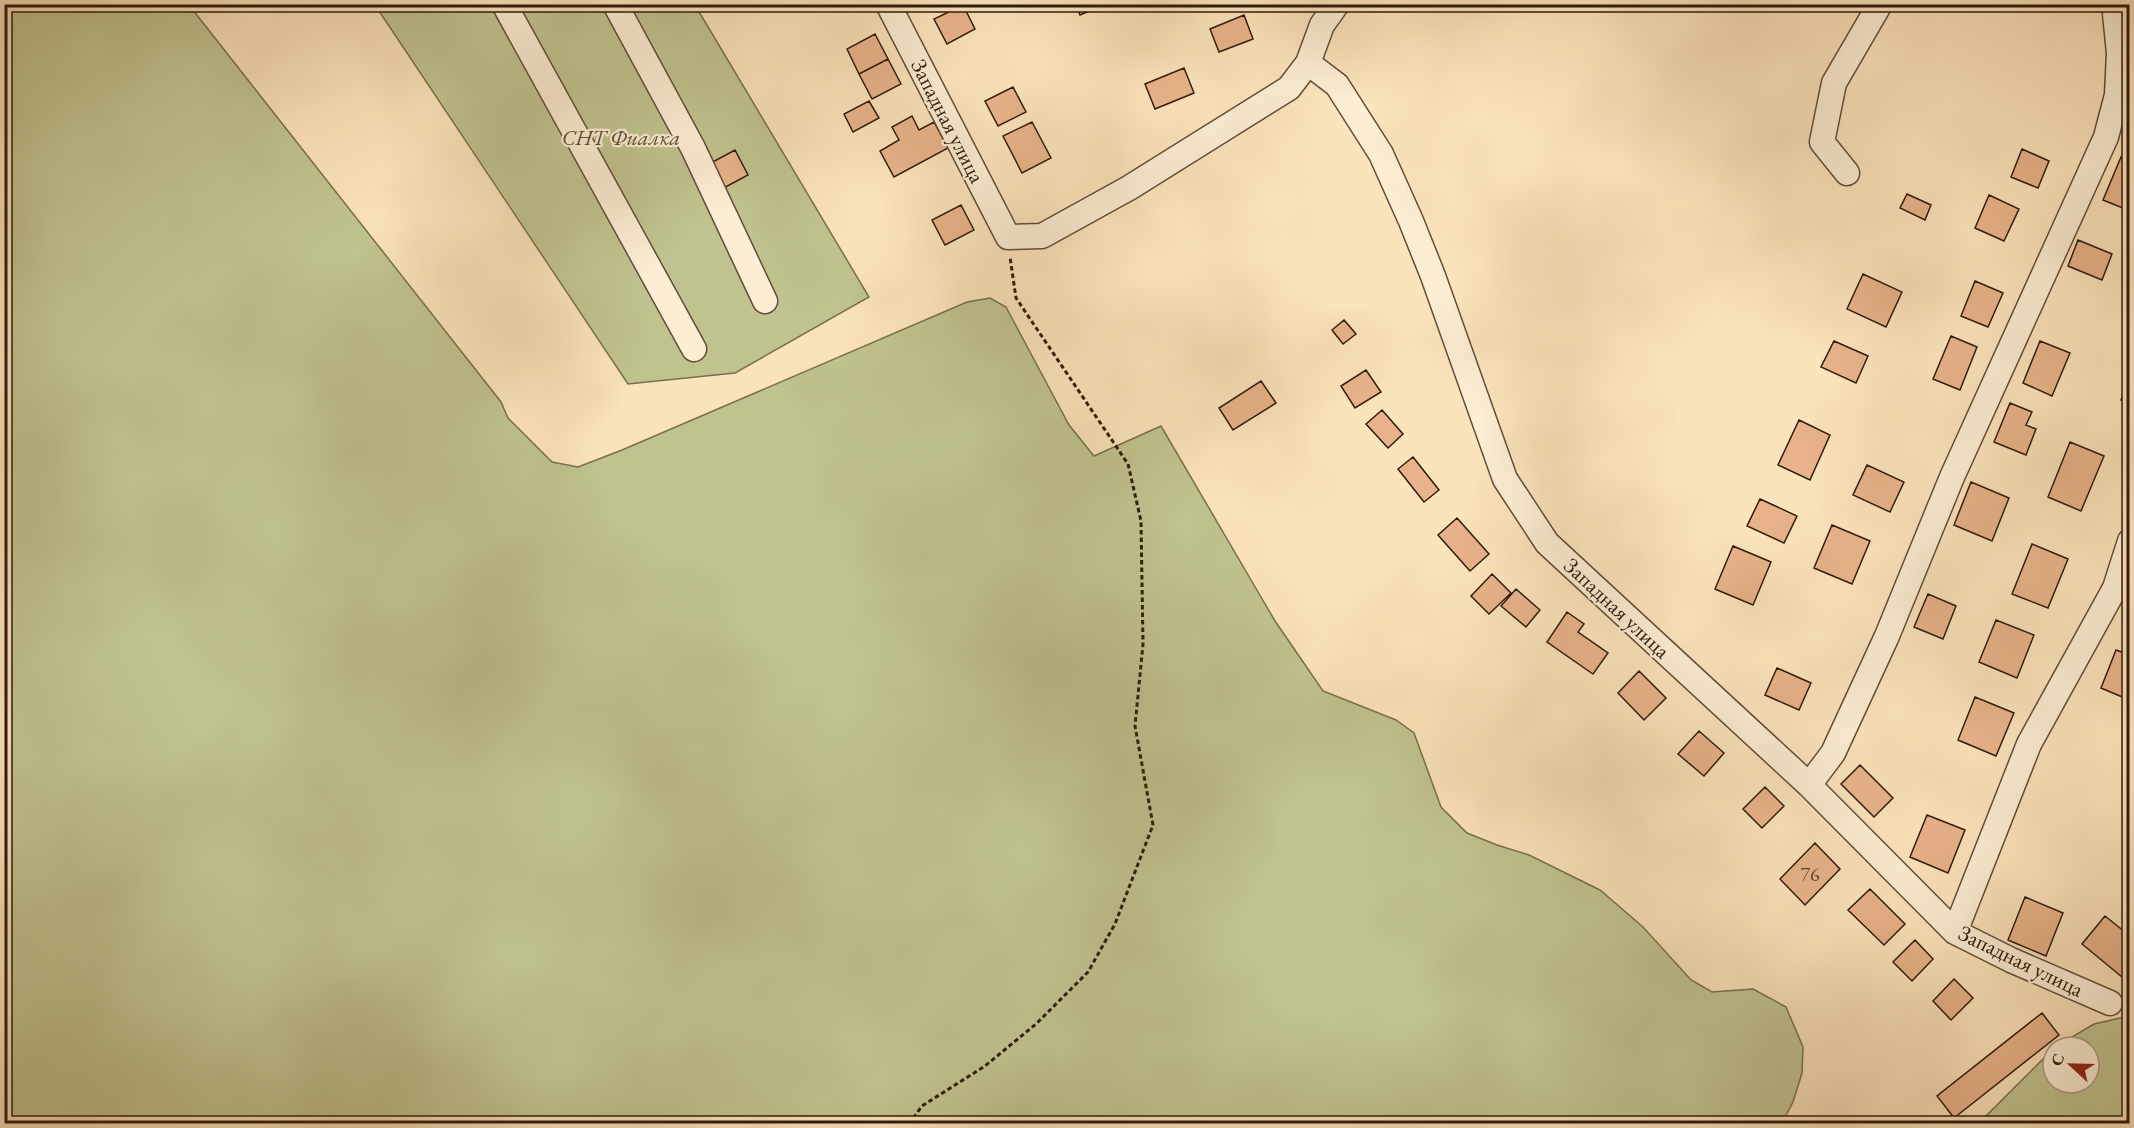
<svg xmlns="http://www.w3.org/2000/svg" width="2134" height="1128" viewBox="0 0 2134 1128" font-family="'EB Garamond',serif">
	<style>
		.green { fill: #c0c38f; stroke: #786f4e; stroke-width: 1.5 }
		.building { fill: #e8b38a; stroke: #2f1b0e; stroke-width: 1.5 }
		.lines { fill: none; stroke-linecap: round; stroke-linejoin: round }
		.minor-casing { stroke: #624d39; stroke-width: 27 }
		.path { stroke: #2f1b0e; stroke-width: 3; stroke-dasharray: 4.5 3; stroke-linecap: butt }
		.minor { stroke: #fcedd3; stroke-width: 24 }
		.labels { text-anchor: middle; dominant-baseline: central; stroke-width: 4.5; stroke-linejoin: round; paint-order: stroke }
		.number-label { font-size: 20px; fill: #5d412d }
		.street-label { font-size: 22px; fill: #2f1b0e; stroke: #fcedd3 }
		.park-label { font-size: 22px; font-style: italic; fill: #5a4d35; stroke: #fcedd3 }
	</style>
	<rect width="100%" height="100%" fill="#fbe3bb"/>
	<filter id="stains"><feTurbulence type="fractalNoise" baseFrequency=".00333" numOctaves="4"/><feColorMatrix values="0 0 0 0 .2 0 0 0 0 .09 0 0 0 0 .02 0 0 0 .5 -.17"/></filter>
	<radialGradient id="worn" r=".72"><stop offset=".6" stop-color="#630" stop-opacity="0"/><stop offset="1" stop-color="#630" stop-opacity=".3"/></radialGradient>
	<path class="green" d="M4,5H189L501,402L508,418L552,462L578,467L622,450L967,302L990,298L1006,307L1069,425L1094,456L1161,426L1275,621L1323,691L1396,720L1414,733L1441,807L1467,833L1497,845L1529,855L1600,890L1643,927L1691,980L1712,992L1753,989L1786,1007L1803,1047L1802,1073L1793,1102L1782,1123H5Z
		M375,5H695L869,297L735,373L628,384Z
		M2129,1016V1123H1979L2053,1049V1083H2089V1047H2055L2094,1024Z"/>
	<path class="building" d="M1076,4H1102V6L1080,15Z
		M963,5L975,29L947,44L934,19Z
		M1244,15L1253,39L1219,52L1210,29Z
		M875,34L888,59L859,74L847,49Z
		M888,59L901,84L872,99L859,74Z
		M1184,68L1194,93L1155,109L1145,84Z
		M1013,87L1026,112L998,126L985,101Z
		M869,101L879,118L853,132L844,114Z
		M912,116L919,130L934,122L948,148L894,177L880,151L899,140L892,127Z
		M1032,122L1051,158L1022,173L1003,136Z
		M2022,149L2049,161L2038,188L2011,177Z
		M735,150L748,175L720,190L707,165Z
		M2121,157L2130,161V211L2103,200Z
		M1907,194L1931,205L1925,220L1900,208Z
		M1989,195L2019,209L2004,241L1975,228Z
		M961,205L974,230L945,245L932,220Z
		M2078,240L2112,254L2102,280L2068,266Z
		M1863,274L1902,292L1886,327L1847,309Z
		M1975,281L2003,293L1988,327L1961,316Z
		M1344,320L1356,334L1343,344L1332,330Z
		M1951,336L1977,347L1960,390L1933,379Z
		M1834,341L1868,356L1856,383L1821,367Z
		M2040,341L2070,353L2052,396L2023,383Z
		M1366,370L1381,392L1355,408L1341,386Z
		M2130,377V403L2121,400Z
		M1261,381L1276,403L1233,430L1219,408Z
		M2010,403L2032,412L2026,425L2036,429L2026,455L1994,442Z
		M1382,410L1403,434L1388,448L1366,424Z
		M1799,420L1830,435L1810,480L1778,465Z
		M2070,442L2104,456L2081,511L2048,497Z
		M1413,457L1439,490L1424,502L1398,469Z
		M1867,465L1904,482L1890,512L1853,495Z
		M1971,482L2009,498L1992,541L1954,525Z
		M1760,499L1797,516L1784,543L1747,526Z
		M1457,518L1489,554L1470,571L1438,535Z
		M1832,525L1870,541L1852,584L1814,568Z
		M2032,544L2068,559L2048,608L2012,594Z
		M1733,546L1771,562L1753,605L1715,589Z
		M1492,574L1511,593L1489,614L1471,596Z
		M1516,589L1540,610L1526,627L1501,606Z
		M1928,594L1956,606L1943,639L1914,627Z
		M1567,612L1584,624L1578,632L1608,653L1593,674L1547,642Z
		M1996,620L2034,635L2017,678L1979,662Z
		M2116,650L2130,655V694L2127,699L2101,688Z
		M1777,668L1811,683L1799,710L1765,695Z
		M1639,671L1666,698L1644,720L1618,693Z
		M1975,697L2014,713L1996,756L1958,740Z
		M1699,731L1724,753L1704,776L1678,754Z
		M1860,765L1893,798L1874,817L1841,784Z
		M1765,787L1784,806L1762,828L1743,809Z
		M1927,815L1965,830L1948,873L1910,857Z
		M1815,843L1840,869L1805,905L1780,879Z
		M1870,889L1905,924L1884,945L1848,910Z
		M2025,897L2063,913L2046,956L2008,940Z
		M2105,916L2130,936V968L2122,977L2082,944Z
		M1915,940L1933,959L1912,981L1893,962Z
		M1954,979L1973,998L1951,1020L1933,1001Z
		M2042,1013L2059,1035L1954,1118L1937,1096Z"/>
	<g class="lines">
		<g class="minor-casing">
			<path id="minor" d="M504,4L694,349
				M615,4L693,148L765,301
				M888,4L1008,237L1042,236L1129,188L1289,88L1308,63L1322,25L1337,4
				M1308,63L1337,85L1381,154L1411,221L1433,276L1505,479L1547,543L1809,785L1955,932L2011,960L2110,1003
				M1847,173L1822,142L1834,83L1880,4
				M1809,785L1833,753L1887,636L1952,477L2106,137L2117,95L2119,53L2114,4
				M1955,932L2029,744L2115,588L2130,541"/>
		</g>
		<path class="path" d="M909,1124L922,1106L985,1066L1036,1024L1088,972L1115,924L1153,825L1135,726L1143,644L1141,521L1128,464L1016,298L1010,257"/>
		<use href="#minor" class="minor"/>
	</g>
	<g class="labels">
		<g class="number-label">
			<text x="1810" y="874">76</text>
		</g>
		<g class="street-label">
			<text transform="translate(948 121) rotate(63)">Западная улица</text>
			<text transform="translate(1617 608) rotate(43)">Западная улица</text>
			<text transform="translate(2021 961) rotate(26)">Западная улица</text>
		</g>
		<g class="park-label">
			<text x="621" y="137">СНТ Фиалка</text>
		</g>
	</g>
	<rect width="2134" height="1128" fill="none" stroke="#fbe3bb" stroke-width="24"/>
	<rect x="6" y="6" width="2122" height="1116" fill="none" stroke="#2f1b0e" stroke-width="3"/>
	<rect x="12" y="12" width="2110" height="1104" fill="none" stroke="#2f1b0e" stroke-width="1.5"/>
	<g transform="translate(2071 1065) rotate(292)"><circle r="28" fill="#fcedd3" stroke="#aa9984" stroke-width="1.5"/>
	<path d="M0-4.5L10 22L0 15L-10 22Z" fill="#8f2418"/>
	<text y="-9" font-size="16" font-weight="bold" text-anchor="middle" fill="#2f1b0e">С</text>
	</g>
	<rect width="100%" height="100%" filter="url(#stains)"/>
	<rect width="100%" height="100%" fill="url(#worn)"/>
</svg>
